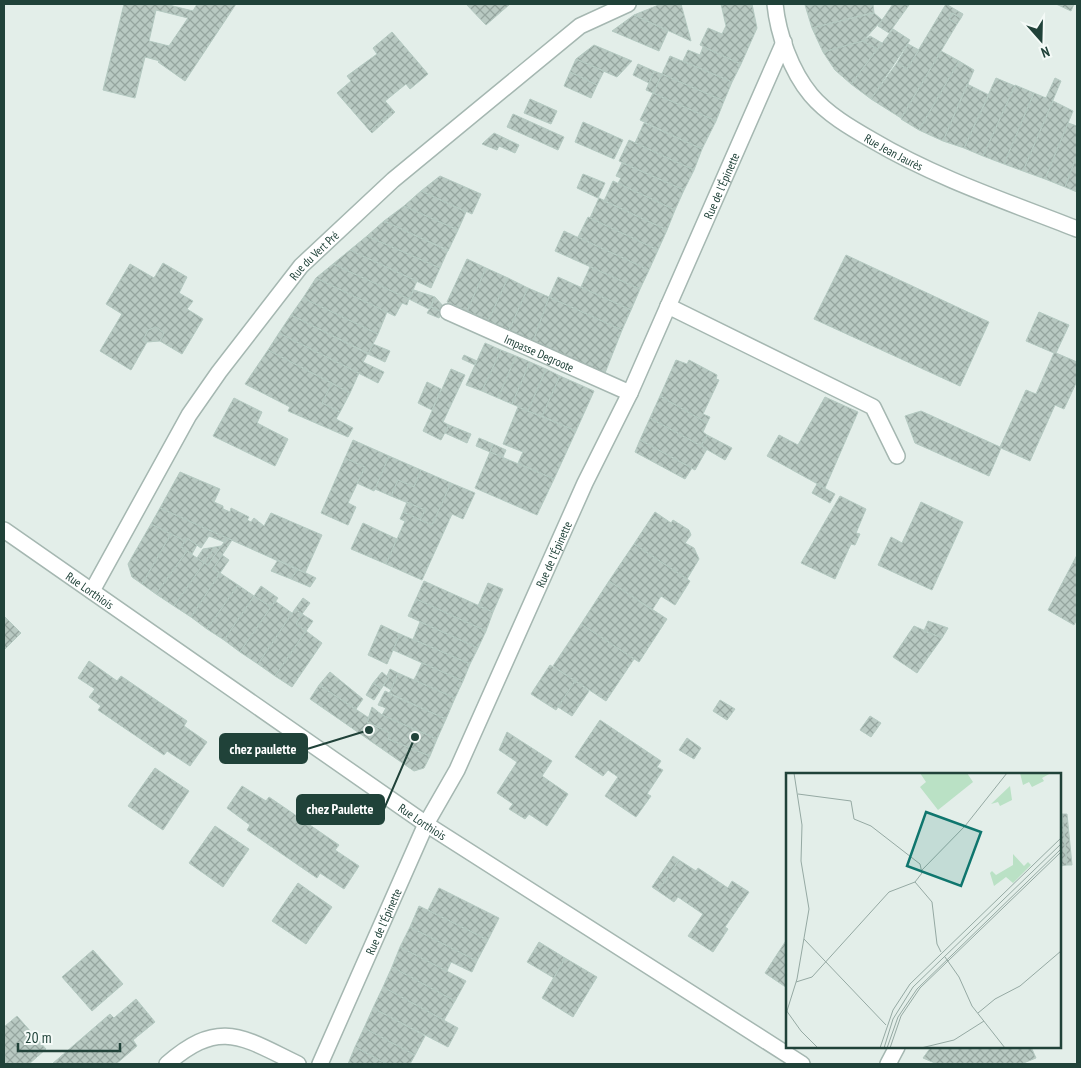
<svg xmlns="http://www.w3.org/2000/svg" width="1081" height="1068" viewBox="0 0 1081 1068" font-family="'PT Sans Narrow',sans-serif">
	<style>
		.building { fill: url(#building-cross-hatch); stroke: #b4c9c1; fill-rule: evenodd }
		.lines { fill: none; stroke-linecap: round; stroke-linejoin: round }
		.minor-casing { stroke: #a5b7b1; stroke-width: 18 }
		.tertiary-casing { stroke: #a5b7b1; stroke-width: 18 }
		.minor { stroke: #fff; stroke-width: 15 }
		.tertiary { stroke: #fff; stroke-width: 15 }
		.labels { text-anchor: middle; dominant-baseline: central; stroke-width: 4.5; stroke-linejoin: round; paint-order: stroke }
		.street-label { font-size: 12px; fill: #204239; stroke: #f4faf7 }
		.inset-road { fill: none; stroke: #95a9a3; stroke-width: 1 }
		.view { fill: #0f766e; fill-opacity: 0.15; stroke: #0f766e; stroke-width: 2.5 }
		.inset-edge { fill: none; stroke: #204239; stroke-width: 2.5 }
		.leader { fill: none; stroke: #204239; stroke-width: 2 }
		.callout-dot { fill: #204239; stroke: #f4faf7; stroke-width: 2 }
		.callout { fill: #204239; stroke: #204239; stroke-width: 2 }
		.callout-label { font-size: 14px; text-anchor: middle; font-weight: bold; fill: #fff }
	</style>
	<defs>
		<pattern id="building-cross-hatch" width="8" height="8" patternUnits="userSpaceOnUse" patternTransform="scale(1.25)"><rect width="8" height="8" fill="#b8c9c2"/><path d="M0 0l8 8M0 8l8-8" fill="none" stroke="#95a59f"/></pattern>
	</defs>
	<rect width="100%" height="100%" fill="#e3eee9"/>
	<path class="building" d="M124,4H165L193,11L197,4H236L185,81L158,62L160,61L145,57L135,98L103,90ZM156,10L188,18L169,46L149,41Z
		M466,4H510L486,25Z
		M661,4H681L691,41L634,15Z
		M721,4H752L757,28L741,64L700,45L708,28L722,34L726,26Z
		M873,4L874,13L812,28L805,5Z
		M893,4L909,5L889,33L878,26Z
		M946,4L963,14L961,18L952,13L949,19L957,24L901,118L871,99L897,63L907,69Z
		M1056,4H1074L1071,11Z
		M871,13H874L882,20L863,41L823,52L812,28Z
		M952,13L961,18L957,24L949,19Z
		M634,15L668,31L659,51L612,31Z
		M893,29L910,40L871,99L851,84Z
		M392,32L428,74L410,89L406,84L385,101L393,110L370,131L337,93L351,81L347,76L377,54L373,48Z
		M870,36L882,43L877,49L863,41Z
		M863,41L877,49L851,84L835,70L823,52Z
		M908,44L919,50L907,69L897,63Z
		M594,45L632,61L617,77L576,59Z
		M703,47L741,64L732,82L683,61L688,50L700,55Z
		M941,51L959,61L919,130L901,119Z
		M670,56L732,82L724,101L662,74Z
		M576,59L604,71L597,85L570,72Z
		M959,61L974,70L943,141L919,130Z
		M638,64L654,71L649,83L633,75Z
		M654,71L662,74L653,93L646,90Z
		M570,72L597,85L591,98L564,86Z
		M662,74L724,101L716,121L653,93Z
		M996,78L1015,86L983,156L964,148Z
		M1055,78L1061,81L1023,171L1004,164L1034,93L1046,98Z
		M967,84L989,95L964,148L943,141Z
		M1015,85L1034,93L1004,164L983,156Z
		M653,93L716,121L702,149L640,120Z
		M530,99L557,111L551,124L524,113Z
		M1053,101L1073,111L1045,179L1023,171Z
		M393,110L395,112L372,133L370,131Z
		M513,114L564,137L558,150L507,127Z
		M583,122L623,140L614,159L575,142Z
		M644,123L702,149L694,170L635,143Z
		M1068,123L1077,126V155L1065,187L1045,179Z
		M494,133L519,145L515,153L499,146L497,150L482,144Z
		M629,140L694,170L684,190L619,161Z
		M1077,155V192L1065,187Z
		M622,163L684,190L675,210L618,183L621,178L616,176Z
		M583,174L605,183L598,198L577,188Z
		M440,176L481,194L472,214L421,191Z
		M613,181L675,210L667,230L604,201Z
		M421,191L466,212L458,230L404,206Z
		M599,198L667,230L658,250L590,218Z
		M404,206L458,230L448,251L384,221Z
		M588,217L658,250L649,270L578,237Z
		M384,221L448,250L440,268L367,236Z
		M564,231L649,270L640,289L555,251Z
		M367,236L440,268L431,288L350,250Z
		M350,250L417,281L409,299L333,264Z
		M846,255L989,322L960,386L814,319Z
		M467,259L486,268L467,311L447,302Z
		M163,263L187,277L179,293L193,301L187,309L203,319L182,354L160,341L164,333L156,327L148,330L143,340L147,342L131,370L100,351L122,314L106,304L130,264L154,278Z
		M333,264L409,299L407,305L402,303L395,316L316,278Z
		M590,267L640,289L631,310L581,287Z
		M486,268L508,278L488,321L467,311Z
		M558,277L631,310L622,330L549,297Z
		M316,278L387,312L378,334L303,298Z
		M508,278L528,288L509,330L488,321Z
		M528,288L549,297L531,347L509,330Z
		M414,290L435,297L429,309L409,299Z
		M435,297L444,307L442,312L431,307Z
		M549,297L622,330L603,378L531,347Z
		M303,298L378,334L368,354L291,315Z
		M431,307L442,312L439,318L427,313Z
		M1039,312L1069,325L1056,353L1077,362V381L1064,409L1055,405L1030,461L1001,448L989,476L915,443L905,416L921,411L1000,447L1026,390L1036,394L1054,353L1026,341Z
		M291,315L368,353L363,362L384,372L378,383L279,333Z
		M156,327L164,333L160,341L147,342L143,340L148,330Z
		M279,333L359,373L350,393L268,350Z
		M485,343L501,350L482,391L466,385Z
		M373,344L390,351L385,362L368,354Z
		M268,350L332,383L322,403L340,412L336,419L353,428L348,437L288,411L290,407L245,384Z
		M501,350L516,356L498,398L482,391Z
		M464,355L477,361L475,365L462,359Z
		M516,356L530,362L512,404L498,398Z
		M676,360L687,364L689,360L717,375L716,379L719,380L703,414L710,417L707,423L660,396Z
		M530,362L546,369L528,411L512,404Z
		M451,369L465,375L443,422L449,425L441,440L423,431Z
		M546,369L560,376L542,416L528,411Z
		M560,376L594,391L576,431L542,416Z
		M427,382L441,389L432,410L418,403Z
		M332,383L350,393L340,412L322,403Z
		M660,396L707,423L703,432L707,435L701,446L650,418Z
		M825,397L858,412L825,488L767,456L779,435L798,445Z
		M234,398L262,412L257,423L288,439L275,466L213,436Z
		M518,407L576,431L554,479L518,463L523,452L503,444Z
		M650,418L707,449L695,470L640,440Z
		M449,425L471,434L467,443L445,433Z
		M707,435L732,448L725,460L701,446Z
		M479,438L493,444L490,452L476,446Z
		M353,440L389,456L374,491L357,483L365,467L345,458Z
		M640,440L692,468L685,479L635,452Z
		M493,444L506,450L503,457L490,452Z
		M490,452L554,479L537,515L475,488Z
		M389,456L421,470L414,487L398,480L391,496L375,489Z
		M345,458L365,467L348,503L356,507L348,525L321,513Z
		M421,470L451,483L432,525L420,520L425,510L391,496L398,480L414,487Z
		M180,472L220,489L214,502L223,506V509L230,512L231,508L249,517L247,520L251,522L254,518L264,526L271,513L322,535L305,573L160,508Z
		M451,483L475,493L463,519L452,514L422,580L386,564L405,521L400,519L403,512L432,525Z
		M817,484L835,494L830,503L812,493Z
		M840,496L866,509L856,533L860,534L855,545L851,544L835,579L801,563Z
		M407,502L425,510L420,520L403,512Z
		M921,502L963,522L932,590L878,565L891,537L902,543Z
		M160,508L227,538L224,542L209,536L201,548L187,538L185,541L151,524Z
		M655,512L671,523L673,520L689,530L691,535L685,543L694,548L699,559L687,579L634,544Z
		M363,523L397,539L386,564L351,549Z
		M151,524L171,534L142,584L132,577L128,564Z
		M171,534L185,541L181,547L187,551L156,594L142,584Z
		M187,538L197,545L192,554L181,547Z
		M227,538L232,540L213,569L220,573L191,617L174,606L204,563L208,565Z
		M634,544L690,581L675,605L661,596L652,610L609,581Z
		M221,546L208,565L204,563L215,547Z
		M215,547L204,563L197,558L203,549Z
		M187,551L204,563L174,606L156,594Z
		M222,555L229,560L220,573L213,569Z
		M1077,555V619L1074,625L1048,610Z
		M278,560L298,569L291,579L271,571Z
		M298,569L316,578L310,587L291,579Z
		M220,573L238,585L207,629L191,617Z
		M424,581L493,612L486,631L416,599Z
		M609,581L667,619L639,662L581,624Z
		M488,583L503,589L493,612L478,606Z
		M238,585L254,596L224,640L207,629Z
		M261,586L278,598L271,607L254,596Z
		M254,596L271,607L240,652L224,640Z
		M303,598L310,603L302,614L295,609Z
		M416,599L486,631L478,648L408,616Z
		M275,601L292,613L258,664L240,652Z
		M295,609L302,614L296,624L306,631L275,676L258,664Z
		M302,614L313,621L306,631L296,624Z
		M4,616L21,633L4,650Z
		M928,621L948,628L942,638L924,631Z
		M420,622L478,648L470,664L413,639Z
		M581,624L634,659L606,701L553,666Z
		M381,625L400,634L387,664L368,655Z
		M914,626L942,638L917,673L893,657Z
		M306,631L322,643L292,687L275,676Z
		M400,634L470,664L463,681L393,650Z
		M89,661L117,681L121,676L187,721L184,726L207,742L190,766L167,751L164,755L98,710L101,706L89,697L95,689L78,678Z
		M422,663L463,681L455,698L414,680Z
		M550,665L575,681L556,710L531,694Z
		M390,669L398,673L391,690L383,685L389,678L387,676Z
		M330,672L363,699L356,709L319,685Z
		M382,672L389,678L381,689L373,683Z
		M398,673L455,698L446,719L389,694Z
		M575,681L589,691L572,716L558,707Z
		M373,683L381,689L374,700L366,695Z
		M319,685L369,718L367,722L390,733L388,739L430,756L424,768L414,771L310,699Z
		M385,691L446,719L437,739L382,715L386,708L378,705Z
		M720,700L735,709L727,720L713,711Z
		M372,707L382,715L437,739L430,756L388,739L390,733L367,722Z
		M870,716L881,723L871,737L860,730Z
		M600,720L661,761L657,767L663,770L647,794L651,796L636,817L605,796L618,777L608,770L603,776L575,757Z
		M507,732L552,761L542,776L568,794L547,826L529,814L525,819L509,809L513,804L497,793L517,762L499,750Z
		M687,738L701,748L694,759L679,750Z
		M155,768L189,791L163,830L128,806Z
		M242,786L266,801L269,797L339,845L335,850L359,866L344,889L320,873L317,878L247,830L250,825L227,808Z
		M1060,814H1062L1067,865L1060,866Z
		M1062,814H1067L1072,865H1067Z
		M215,826L249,849L223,887L189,863Z
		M673,856L679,860L658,891L652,887Z
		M679,860L696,871L698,868L728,888L732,881L749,892L725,927L728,929L713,952L688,936L703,914L678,897L674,902L658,891Z
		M298,883L332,907L306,944L272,921Z
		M439,888L499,918L488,940L428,910Z
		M419,906L488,940L477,961L410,927Z
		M410,927L477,961L472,972L451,962L447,971L400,947Z
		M787,939V988L765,973Z
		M539,942L565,958L554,978L527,962Z
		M400,947L466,981L455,1001L392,967Z
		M93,950L123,984L92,1011L62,977Z
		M565,958L597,977L573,1017L542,998Z
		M392,967L455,1001L444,1020L383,987Z
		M383,987L458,1028L448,1047L373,1008Z
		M136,999L155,1022L133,1040L137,1046L116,1064H52L110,1014L114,1018Z
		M373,1008L425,1036L415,1055L364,1028Z
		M17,1016L46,1049L29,1064H5L4,1027Z
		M364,1028L415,1055L410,1064H387L355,1047Z
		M355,1047L387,1064H348Z
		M931,1047H1031L1036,1058L1021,1064H937L923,1058Z"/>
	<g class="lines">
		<g class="minor-casing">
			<g id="minor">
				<path d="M668,306L873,407L897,456"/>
				<path id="s1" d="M448,312L630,393"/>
				<path id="s2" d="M4,530L426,824L802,1064"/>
				<path id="s3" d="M92,591L189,415L219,372L301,266L393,180L580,26L628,4"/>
				<path d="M167,1064C220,1018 242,1037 298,1064"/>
				<path d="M888,1064L897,1047"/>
			</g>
		</g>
		<g class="tertiary-casing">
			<g id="tertiary">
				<path id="s4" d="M775,4C778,34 791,71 811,95C827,114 851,128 872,140C936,178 1008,202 1077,229"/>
				<path id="s5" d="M320,1064L426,824L457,770L585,483L630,393L784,42"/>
			</g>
		</g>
		<use href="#minor" class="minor"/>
		<use href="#tertiary" class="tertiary"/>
	</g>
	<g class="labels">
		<g class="street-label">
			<text stroke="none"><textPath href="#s4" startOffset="200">Rue Jean Jaurès</textPath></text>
			<text stroke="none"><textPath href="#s5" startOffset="966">Rue de l'Épinette</textPath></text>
			<text stroke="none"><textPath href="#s3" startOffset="404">Rue du Vert Pré</textPath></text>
			<text stroke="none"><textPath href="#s1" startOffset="100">Impasse Degroote</textPath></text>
			<text stroke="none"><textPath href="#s5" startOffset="561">Rue de l'Épinette</textPath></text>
			<text stroke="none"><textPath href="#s2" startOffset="105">Rue Lorthiois</textPath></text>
			<text stroke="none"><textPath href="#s2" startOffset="510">Rue Lorthiois</textPath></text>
			<text stroke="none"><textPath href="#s5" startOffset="156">Rue de l'Épinette</textPath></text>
		</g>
	</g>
	<g transform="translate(786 773)">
		<rect width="275" height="275" fill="#e3eee9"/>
		<path d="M134,0H181L187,9L152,37L134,14L140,9Z" fill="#bae1c5"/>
		<path d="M234,0H265L256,5L258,8L246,14L243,9L237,12ZM224,13L226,27L214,33L212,29L205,31ZM227,81L238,93L242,89L245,92L227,110L220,104L208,113L204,100L206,98L210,102L227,92Z" fill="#bae1c5"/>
		<path class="inset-road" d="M12,21L65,28L68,46L85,53L134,91L136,100L129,109M136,97L179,53L221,0M129,109L146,129L151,171L155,179M18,166L100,252M159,184L173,204L186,233L219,275M10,209L26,204L103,119L129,109M0,237L15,258L32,275M192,240L209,226L234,213L275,178M0,241L11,206L23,136L15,88L16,52L8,0M94,275L107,237L124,211L275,65M98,275L107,246L127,214L275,71M101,275L112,244L131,216L275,76M104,275L115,243L134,215L275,79M135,275L168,267L198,248"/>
		<path class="view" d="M140,39L195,59L175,113L121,93Z"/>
		<rect width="275" height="275" class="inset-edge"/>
	</g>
	<path class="leader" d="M369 730L307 749M415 737L384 809"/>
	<g class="callout-dot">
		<circle cx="369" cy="730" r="5"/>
		<circle cx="415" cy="737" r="5"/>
	</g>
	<g class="callout">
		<rect x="220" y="734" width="87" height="29" rx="5"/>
		<rect x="297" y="795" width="87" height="29" rx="5"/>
	</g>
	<g class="callout-label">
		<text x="263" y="754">chez paulette</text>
		<text x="340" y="814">chez Paulette</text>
	</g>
	<rect width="1081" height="1068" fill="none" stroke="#204239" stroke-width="10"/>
	<g transform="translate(1041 40) rotate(160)" stroke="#f4faf7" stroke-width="4" paint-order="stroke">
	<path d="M0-4L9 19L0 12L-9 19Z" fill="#204239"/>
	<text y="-8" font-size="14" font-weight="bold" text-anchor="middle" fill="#204239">N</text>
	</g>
	<path d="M18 1043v8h102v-8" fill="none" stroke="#204239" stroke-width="2.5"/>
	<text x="25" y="1043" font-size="15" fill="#204239" stroke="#f4faf7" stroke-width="4" paint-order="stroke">20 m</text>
</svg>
